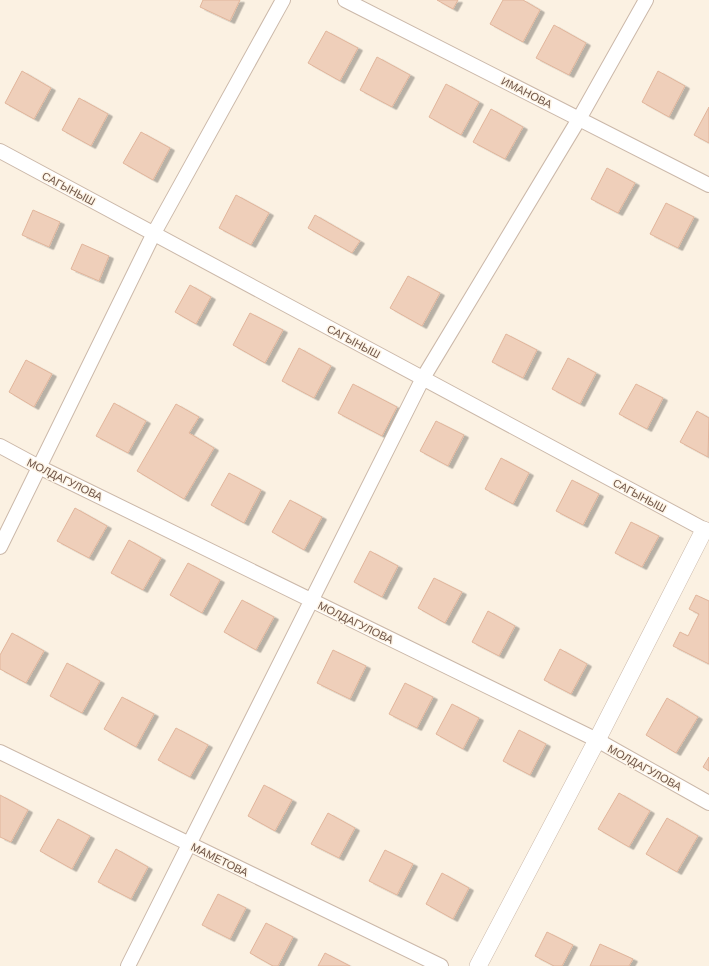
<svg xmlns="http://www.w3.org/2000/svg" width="709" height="966" viewBox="0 0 709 966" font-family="Barlow,sans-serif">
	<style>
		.building { fill: #efcfba; stroke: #e1b59b; filter: url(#shadow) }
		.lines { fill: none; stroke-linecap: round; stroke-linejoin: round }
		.minor-casing { stroke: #cbb8a9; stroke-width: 16 }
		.tertiary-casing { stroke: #cbb8a9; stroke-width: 18 }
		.minor { stroke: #fff; stroke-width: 14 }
		.tertiary { stroke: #fff; stroke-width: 17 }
		.labels { text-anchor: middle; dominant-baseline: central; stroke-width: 3; stroke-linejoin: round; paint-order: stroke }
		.street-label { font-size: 11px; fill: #715749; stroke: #fef5e7 }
	</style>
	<defs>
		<filter id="shadow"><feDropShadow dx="4.5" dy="2.5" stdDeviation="0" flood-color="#0004"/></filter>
	</defs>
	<rect width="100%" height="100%" fill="#fbf1e2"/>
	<path class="building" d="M203,0H240L230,21L200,7Z
		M437,0H458L453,9Z
		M503,0H523L540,10L523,42L490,24Z
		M554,25L586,43L569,75L536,58Z
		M326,31L358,48L340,81L308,63Z
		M377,57L410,75L392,107L360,90Z
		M22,71L51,88L34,119L5,103Z
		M658,71L685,86L669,117L642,102Z
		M446,84L479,102L461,135L429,117Z
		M79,98L108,114L91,146L62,130Z
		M709,107V143L694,135Z
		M491,109L523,127L505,159L473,142Z
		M141,132L170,148L153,180L123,163Z
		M607,168L635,183L618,213L591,199Z
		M236,195L269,213L251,245L219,228Z
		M666,203L694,217L678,248L650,234Z
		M33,210L60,222L49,247L22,235Z
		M315,215L360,241L352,253L308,228Z
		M82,244L109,256L99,281L71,269Z
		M408,276L440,293L422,326L390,308Z
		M190,285L211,297L196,324L175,312Z
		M250,313L283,330L265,363L233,345Z
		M506,334L537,350L523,378L492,362Z
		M299,348L331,366L314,398L282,381Z
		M568,358L596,373L580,404L552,389Z
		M26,360L52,374L34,407L9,392Z
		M353,384L397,407L382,436L338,413Z
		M636,384L663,398L647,429L619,414Z
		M114,403L146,421L128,453L96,436Z
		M176,404L199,417L189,433L214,448L184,499L137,471Z
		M697,411L709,418L708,457L680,442Z
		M436,421L464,435L448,466L420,451Z
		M501,458L529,473L513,504L485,489Z
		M229,473L261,490L244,523L211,505Z
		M572,480L599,494L583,525L556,511Z
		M290,500L322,517L304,550L272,532Z
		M75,508L107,526L89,558L57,541Z
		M631,522L659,536L642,567L615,553Z
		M129,540L161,558L143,590L111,573Z
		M370,551L398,566L382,597L354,582Z
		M188,563L220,580L202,613L170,595Z
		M434,578L462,592L445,623L418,608Z
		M696,595L709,601V664L673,646L680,632L688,636L699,614L689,609Z
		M242,600L274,617L256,650L224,632Z
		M488,611L515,626L499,656L472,642Z
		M12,633L44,651L26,683L0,669V655Z
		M560,649L587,664L571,694L544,680Z
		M333,650L366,666L350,699L317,683Z
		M67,663L100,681L82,713L50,696Z
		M405,683L433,697L417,728L389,714Z
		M122,697L154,714L136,747L104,729Z
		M667,698L698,717L676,753L646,735Z
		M452,704L479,718L463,749L436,734Z
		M176,728L208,745L190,777L158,760Z
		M519,730L546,744L530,775L503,761Z
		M709,757V771L703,767Z
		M264,785L292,800L275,831L248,816Z
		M619,793L650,811L629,847L598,829Z
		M0,795L28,810L11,842L0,837Z
		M328,813L355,828L339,858L311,844Z
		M667,818L698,836L677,872L646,854Z
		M58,819L90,836L72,869L40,851Z
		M116,849L148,867L131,899L98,882Z
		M385,850L413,864L397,895L369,881Z
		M442,873L469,888L453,919L426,904Z
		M218,894L246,908L230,939L202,925Z
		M266,923L293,937L278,966H273L250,953Z
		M547,932L573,945L562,966H554L535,956Z
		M600,944L633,959L629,966H590Z
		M325,953L350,966H318Z"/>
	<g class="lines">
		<g class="minor-casing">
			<path id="minor" d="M345,0L709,185
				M0,151L709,532
				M0,446L39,467L597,740L709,803
				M0,547L154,233L283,0
				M0,752L441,966
				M128,966L423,378L579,119L646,0"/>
		</g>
		<g class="tertiary-casing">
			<path id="tertiary" d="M478,966L597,740L704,530"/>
		</g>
		<use href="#minor" class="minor"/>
		<use href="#tertiary" class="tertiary"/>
	</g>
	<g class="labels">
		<g class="street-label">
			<text transform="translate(527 92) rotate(27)">ИМАНОВА</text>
			<text transform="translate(69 188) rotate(28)">САГЫНЫШ</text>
			<text transform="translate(354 341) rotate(28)">САГЫНЫШ</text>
			<text transform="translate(65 479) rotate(26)">МОЛДАГУЛОВА</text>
			<text transform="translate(640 495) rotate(28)">САГЫНЫШ</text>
			<text transform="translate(356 622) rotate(26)">МОЛДАГУЛОВА</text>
			<text transform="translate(645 767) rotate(29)">МОЛДАГУЛОВА</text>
			<text transform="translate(220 859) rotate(26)">МАМЕТОВА</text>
		</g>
	</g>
</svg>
